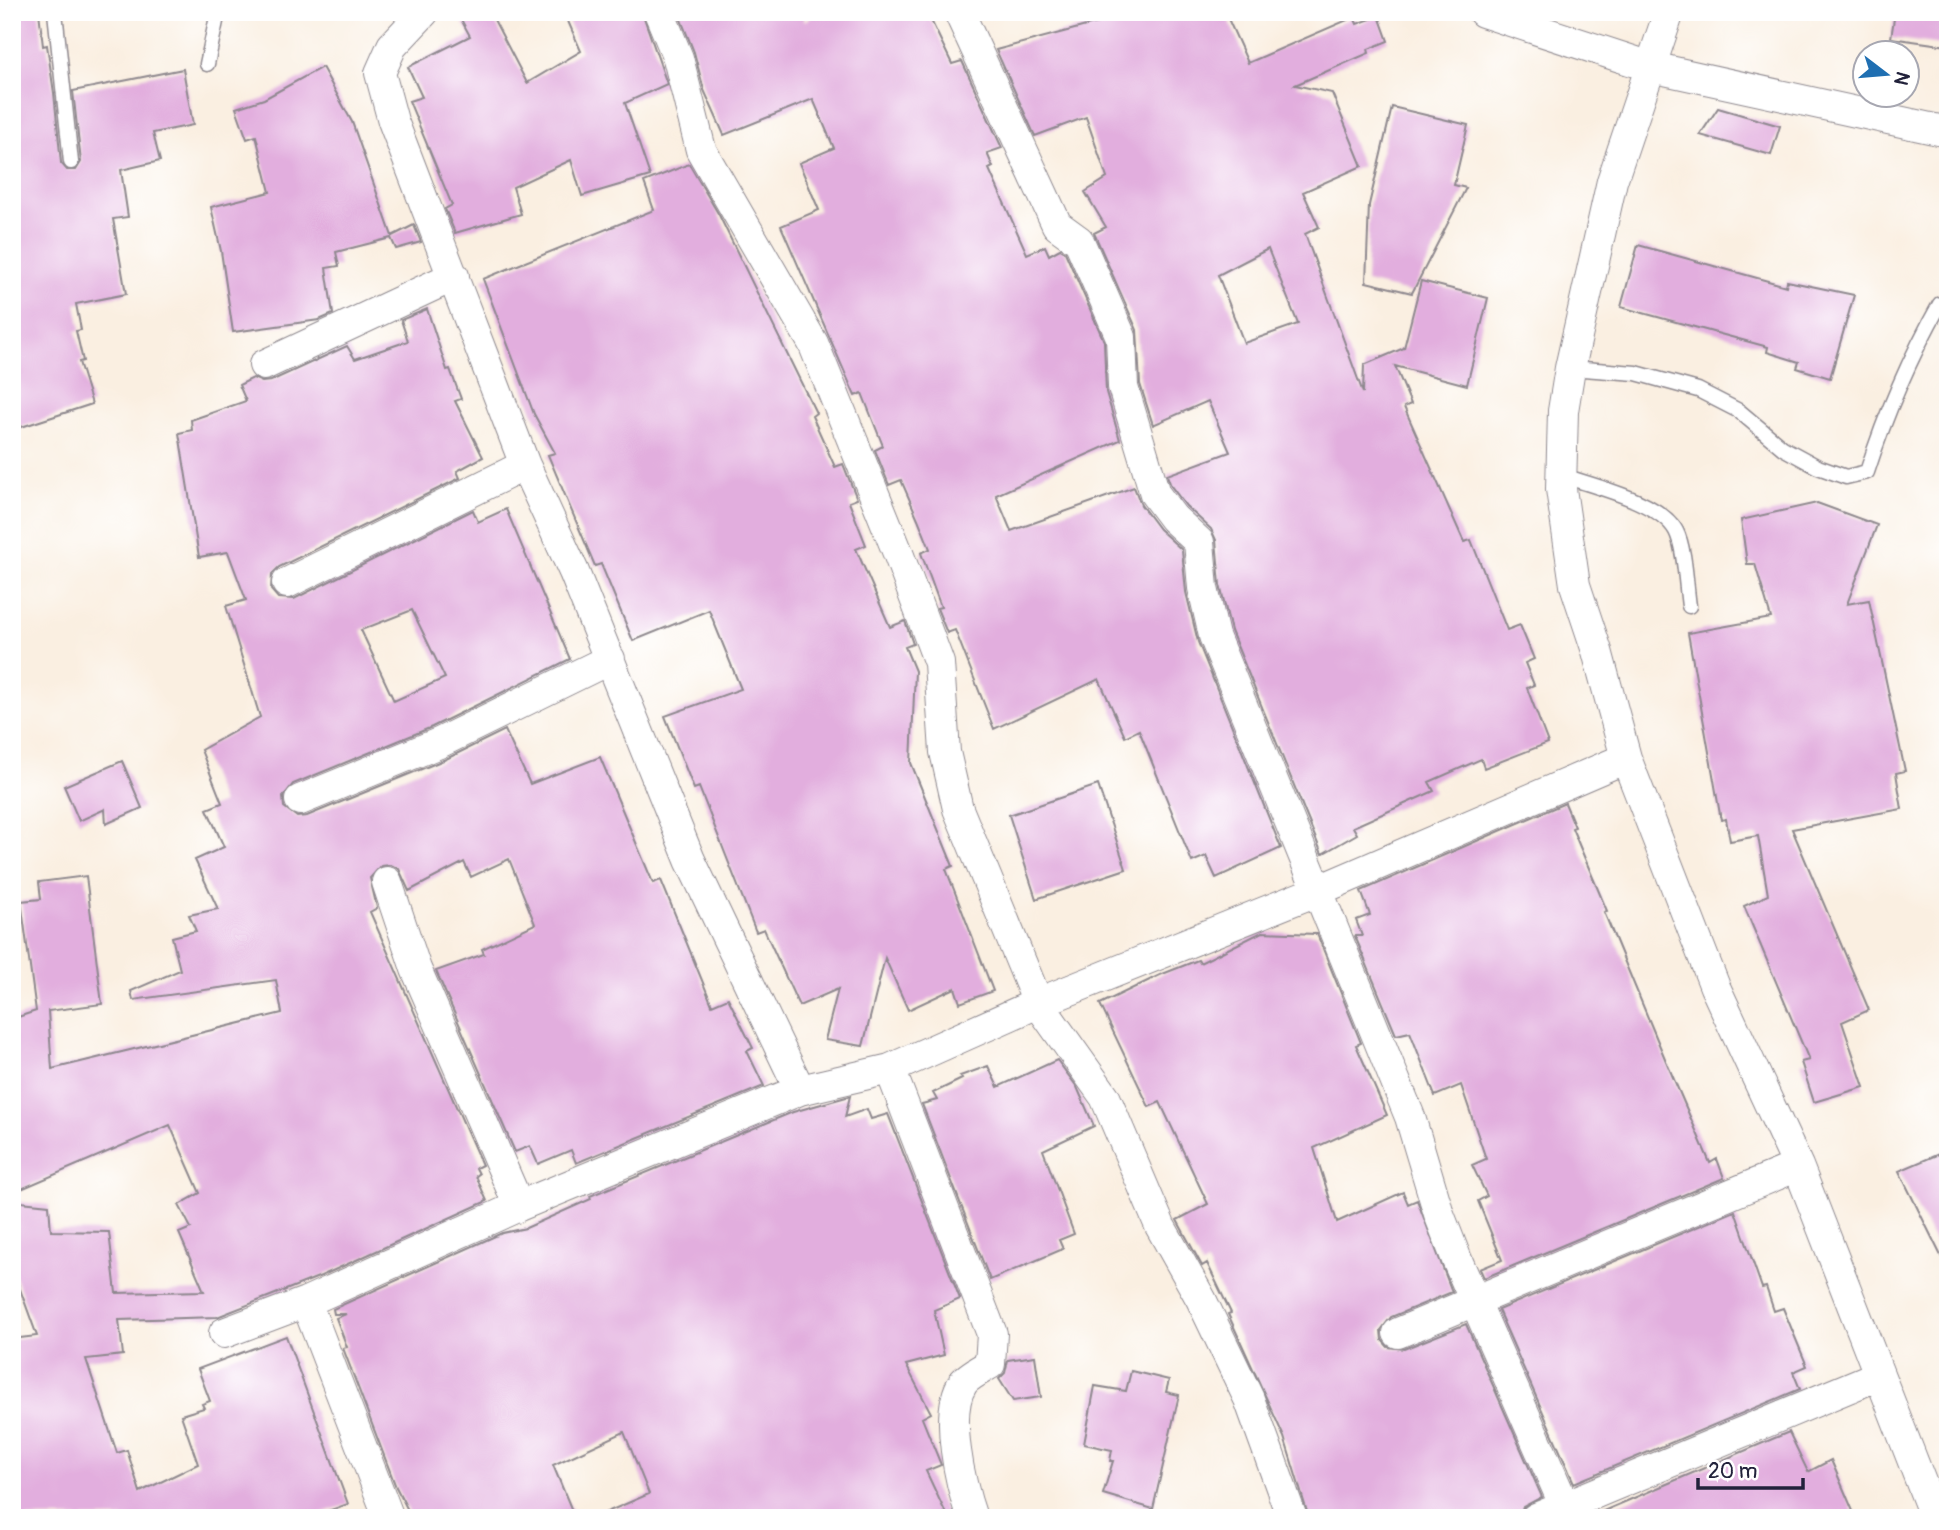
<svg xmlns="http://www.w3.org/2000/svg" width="1960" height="1530" viewBox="0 0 1960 1530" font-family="Pangolin,sans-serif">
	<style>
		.building { fill: #e2aede; fill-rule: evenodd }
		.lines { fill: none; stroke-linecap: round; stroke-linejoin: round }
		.lane-casing { stroke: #8e888e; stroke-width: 17 }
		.street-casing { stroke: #8e888e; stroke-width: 32 }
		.lane { stroke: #fff; stroke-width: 14 }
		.street { stroke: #fff; stroke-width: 30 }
	</style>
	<rect width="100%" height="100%" fill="#fff"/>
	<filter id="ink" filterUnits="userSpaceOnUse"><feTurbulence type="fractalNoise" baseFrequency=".0143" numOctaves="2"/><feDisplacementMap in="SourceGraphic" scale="14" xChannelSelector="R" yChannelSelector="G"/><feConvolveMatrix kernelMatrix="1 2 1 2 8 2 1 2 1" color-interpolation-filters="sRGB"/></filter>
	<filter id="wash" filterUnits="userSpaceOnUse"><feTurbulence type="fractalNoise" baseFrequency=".00686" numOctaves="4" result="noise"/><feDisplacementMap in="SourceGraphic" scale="28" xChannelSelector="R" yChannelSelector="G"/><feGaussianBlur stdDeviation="1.57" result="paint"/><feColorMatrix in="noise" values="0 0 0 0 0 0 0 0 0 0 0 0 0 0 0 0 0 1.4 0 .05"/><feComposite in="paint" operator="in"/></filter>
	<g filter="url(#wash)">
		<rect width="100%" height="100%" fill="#faefe1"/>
		<g id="blocks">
			<path class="building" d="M12,12H39L43,46L47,45L54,93L61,163L67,170H76L81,162L73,91L183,69L193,125L153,133L160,161L121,170L128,217L113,219L126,294L76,304L81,330L76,331L83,361L79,362L92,404L12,430Z
				M457,12H490L527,83L581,51L564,12H642L667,84L625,103L650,176L582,196L571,160L513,187L521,214L455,233L445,209L452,205L409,101L422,97L408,67L470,36Z
				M678,12H800L805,21L819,12H927L952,64L962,61L1002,148L987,153L993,167L989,169L1027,254L1045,246L1049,255L1060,249L1065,252L1104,341L1106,392L1120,440L996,495L1011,531L1134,487L1141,505L1159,529L1182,550L1186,592L1198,642L1281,848L1216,878L1206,856L1192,862L1139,730L1125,737L1099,679L994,729L955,630L947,633L937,608L941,607L921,553L930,549L918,519L901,480L889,485L875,450L883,446L862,393L855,396L781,226L819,210L799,163L834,148L813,99L724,135L704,90L694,52Z
				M1097,12H1225L1248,63L1354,17L1357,24L1379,16L1388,41L1368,49L1369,53L1295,85L1332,93L1362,166L1303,192L1319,227L1305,234L1363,393L1364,365L1404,348L1421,281L1488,298L1467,385L1395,366L1411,404L1404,407L1464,542L1471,540L1507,630L1520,625L1534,659L1525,663L1534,685L1527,688L1548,743L1484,768L1481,759L1429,782L1434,791L1353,827L1357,834L1322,854L1231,631L1220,585L1216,540L1211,529L1186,506L1171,486L1167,475L1230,452L1208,401L1153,425L1140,384L1137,330L1094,233L1106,227L1085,192L1107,178L1086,117L1035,136L996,50L1101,22ZM1268,249L1298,324L1244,343L1218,275Z
				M1895,12H1948V46L1891,38Z
				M322,67L352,122L392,236L414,225L421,242L396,249L391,238L336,252L339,266L326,268L333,314L319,320L233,332L221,251L211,207L270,192L256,136L247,139L236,108L264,99Z
				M1392,107L1468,125L1454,185L1466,188L1412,293L1366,282L1369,205Z
				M1718,108L1780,126L1771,155L1700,135Z
				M689,164L719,215L816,413L812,416L835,467L843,464L857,499L849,502L866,545L856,549L890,627L905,621L913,644L905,647L915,671L911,763L953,866L946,869L993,991L960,1003L955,988L908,1010L885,958L863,1046L825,1040L838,989L799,1006L764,929L756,932L699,787L694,789L665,716L741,689L709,610L633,641L601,564L595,566L548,455L555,453L534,414L483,279L654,210L644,182Z
				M1638,245L1786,286L1787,281L1854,295L1830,378L1797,368L1799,362L1767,352L1768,347L1621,307Z
				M427,309L447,370L450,369L461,399L455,401L483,457L457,471L460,478L279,567L272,574L271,590L278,598L294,599L473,510L478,522L506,509L570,659L432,727L293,784L283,797L284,807L297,817L307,816L446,759L505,730L530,784L600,757L653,883L661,880L712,1005L728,998L753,1048L747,1051L764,1086L576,1163L571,1150L538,1164L530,1146L515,1152L436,971L484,954L482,949L535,924L509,859L471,877L464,862L409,891L399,869L391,865L381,866L370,878L377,908L370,912L482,1165L476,1168L479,1174L476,1176L487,1201L321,1276L217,1317L119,1320L123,1355L86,1359L117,1453L127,1450L140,1492L198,1464L181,1415L204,1408L202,1404L210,1401L198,1369L286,1336L348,1504L308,1518H12V1339L37,1336L12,1267V1201L49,1205L51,1231L109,1232L116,1293L204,1291L179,1233L191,1228L179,1205L200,1193L170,1125L12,1193V1019L36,1011L21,901L41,899L39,882L86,876L102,1004L48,1011L52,1069L282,1013L276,980L133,1000L131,991L180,970L172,937L196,931L189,915L218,909L195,860L224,847L207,809L222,803L201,750L260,717L226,606L246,600L228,552L199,557L179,433L192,430L191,420L246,401L239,385L253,378L262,382L271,381L347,346L355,359L408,341L401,320ZM412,610L445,678L394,701L361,630Z
				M1817,503L1877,525L1847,604L1869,600L1905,771L1896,773L1902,809L1792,829L1869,1010L1842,1022L1864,1087L1814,1102L1801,1062L1809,1060L1744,906L1768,895L1758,836L1730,841L1726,819L1721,820L1688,633L1771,618L1755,564H1747L1741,520Z
				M122,761L142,808L106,824L105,809L79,821L64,786Z
				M1098,785L1126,869L1036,899L1009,815Z
				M1565,803L1575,827L1572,828L1607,911L1604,912L1666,1061L1710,1163L1717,1159L1724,1178L1484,1278L1480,1269L1502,1260L1478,1201L1487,1196L1472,1165L1486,1159L1461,1085L1435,1096L1410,1032L1396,1035L1355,936H1362L1356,920L1370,915L1361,891Z
				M1262,932L1317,934L1361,1043L1356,1045L1387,1115L1314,1148L1337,1222L1403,1192L1408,1204L1417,1200L1452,1292L1391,1317L1381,1330L1382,1340L1388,1347L1404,1349L1466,1324L1542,1497L1523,1507L1519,1518H1309L1284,1437L1228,1314L1231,1313L1207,1263L1202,1266L1177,1220L1208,1204L1160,1102L1149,1107L1100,1004L1160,975L1198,960L1200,963Z
				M1057,1060L1077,1087L1094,1126L1043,1150L1074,1234L1059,1240L1063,1249L990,1280L922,1104L937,1100L933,1093L962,1079L960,1076L988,1066L998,1087Z
				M850,1096L845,1117L867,1109L871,1119L888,1114L960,1299L934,1310L944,1355L906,1365L931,1413L922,1418L941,1465L926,1471L948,1518H593L649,1494L624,1432L553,1465L575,1518H412L396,1487L343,1348L347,1347L336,1318L346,1314H334L333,1309L502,1233L526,1228L591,1199L590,1196L793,1112Z
				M1948,1150V1270L1899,1171Z
				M1735,1211L1762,1288L1766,1287L1774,1311L1783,1308L1807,1366L1793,1372L1800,1389L1574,1483L1498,1310Z
				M1035,1356L1041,1397L1013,1401L999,1379L1005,1373L1008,1360Z
				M1131,1371L1169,1380L1166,1392L1179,1395L1153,1509L1103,1494L1113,1461H1110L1112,1450L1084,1444L1095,1386L1126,1391Z
				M1789,1432L1808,1472L1831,1460L1856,1518H1587Z"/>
		</g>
	</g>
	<g filter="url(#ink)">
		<use href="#blocks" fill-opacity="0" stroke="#8e888e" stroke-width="2"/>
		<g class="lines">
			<g class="lane-casing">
				<path id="lane" d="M55,12L71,162
					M207,64L218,12
					M1570,368L1636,373L1698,390L1739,411L1783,448L1818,467L1846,477L1867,472C1886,413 1909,359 1940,304
					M1561,475C1592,486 1660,501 1676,531C1685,548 1686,586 1689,606"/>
			</g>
			<g class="street-casing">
				<path id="street" d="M424,12L392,46L380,73L393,121L525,465L574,572L690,860L800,1090
					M659,12L678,58L701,150L813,343L898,553L939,663L945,752L958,809L1038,1003L1105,1097L1160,1226L1201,1299L1249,1399L1292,1518
					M959,12L1057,225L1079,241L1121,337L1123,387L1155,494L1173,518L1199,542L1203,588L1214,636L1410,1117L1439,1214L1457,1260L1570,1518
					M1483,12L1651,67L1948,132
					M1669,12L1612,181L1570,368L1563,411L1561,489L1575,585L1597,651L1626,758L1715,987L1798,1166L1935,1518
					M264,365L454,276
					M287,583L525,465
					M300,800L439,743L610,659
					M387,882L416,969L519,1206
					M890,1069L992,1334L990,1364C982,1369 968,1376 963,1383C943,1413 961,1486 972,1518
					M306,1302L389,1518
					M224,1333L306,1302L519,1206L800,1090L890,1069L1038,1003L1319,890L1626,758
					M1398,1333L1798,1166
					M1536,1518L1879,1375"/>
			</g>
			<use href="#lane" class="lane"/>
			<use href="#street" class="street"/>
		</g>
	</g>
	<rect width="1960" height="1530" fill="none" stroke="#fff" stroke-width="42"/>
	<g transform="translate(1886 74) rotate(106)"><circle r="33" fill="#ffffff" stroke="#a7a7b1" stroke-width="2"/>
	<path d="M0-5L12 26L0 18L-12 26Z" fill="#1f6fb2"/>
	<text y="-10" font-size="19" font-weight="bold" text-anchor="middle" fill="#22223b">N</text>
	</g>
	<path d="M1698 1478v10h105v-10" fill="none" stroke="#22223b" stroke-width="3.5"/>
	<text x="1708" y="1478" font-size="21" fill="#22223b" stroke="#ffffff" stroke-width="5" paint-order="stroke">20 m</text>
</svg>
